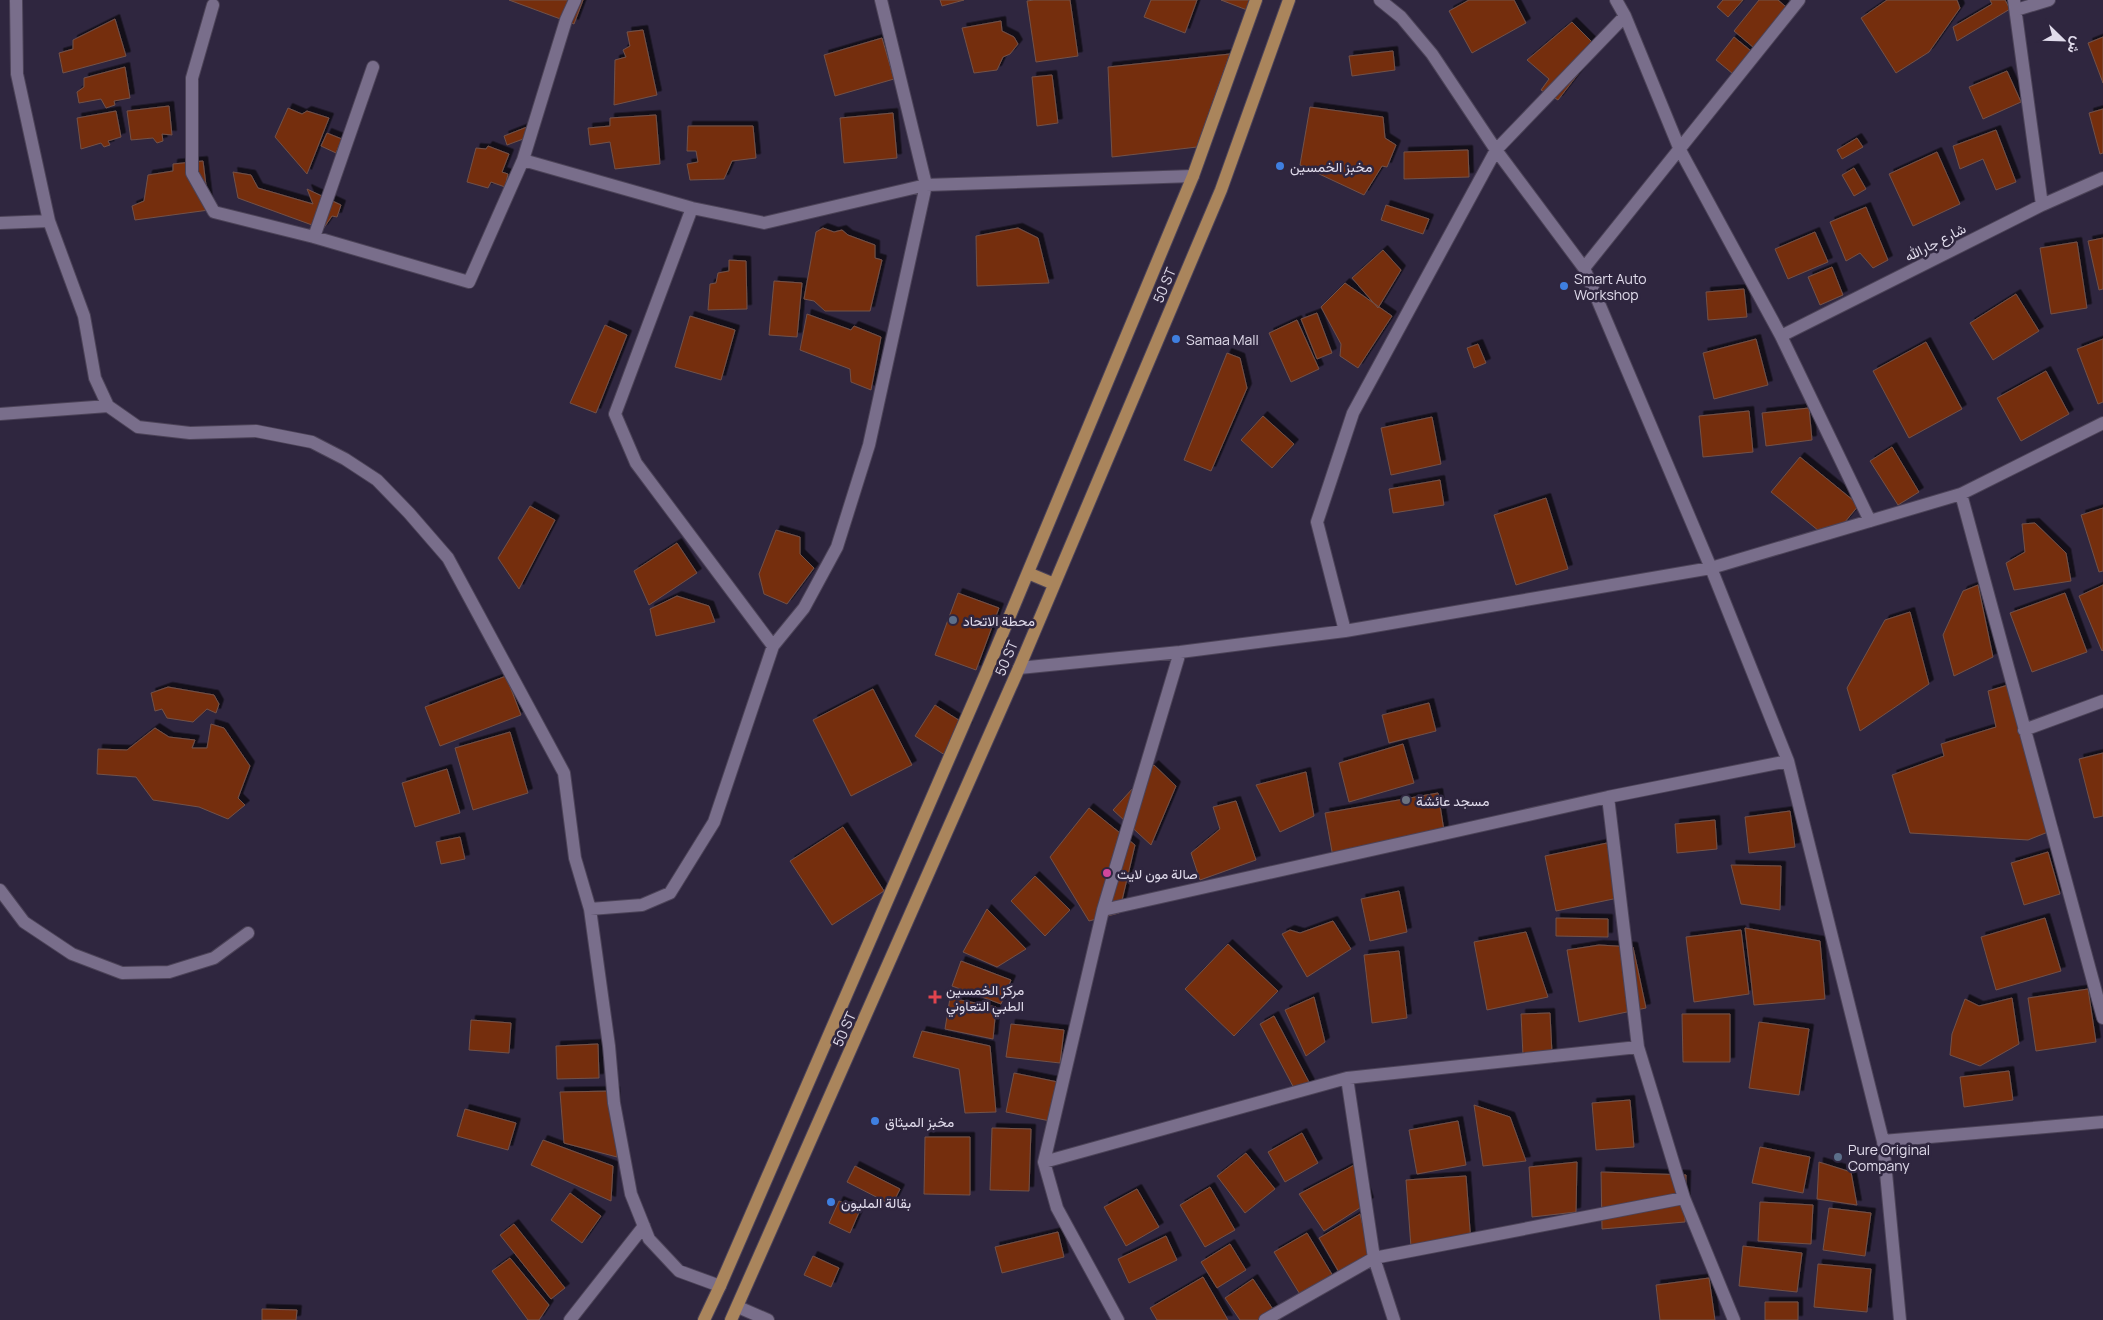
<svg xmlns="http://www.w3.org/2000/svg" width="2103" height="1320" viewBox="0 0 2103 1320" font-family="Manrope,Vazirmatn,sans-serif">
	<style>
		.building { fill: #752d11; stroke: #725248; filter: url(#shadow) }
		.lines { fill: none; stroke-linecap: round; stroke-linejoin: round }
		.street-casing { stroke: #4c4358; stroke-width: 14 }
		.secondary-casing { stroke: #4c4358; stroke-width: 14 }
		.primary-casing { stroke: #4c4358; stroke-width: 14 }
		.street { stroke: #796e8b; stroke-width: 12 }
		.secondary { stroke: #796e8b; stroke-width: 12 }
		.primary { stroke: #aa855c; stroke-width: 12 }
		.shop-dot { fill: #3f7fe0; stroke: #2f263f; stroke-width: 2 }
		.service-dot { fill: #5c6f8a; stroke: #2f263f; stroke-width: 2 }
		.worship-dot { fill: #6b7280; stroke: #2f263f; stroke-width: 2 }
		.hotel-dot { fill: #d1479c; stroke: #2f263f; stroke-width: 2 }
		.health-dot { fill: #e0444e; stroke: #2f263f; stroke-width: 2 }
		.labels { text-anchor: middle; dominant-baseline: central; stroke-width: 5; stroke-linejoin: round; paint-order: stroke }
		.poi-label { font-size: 14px; fill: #e0dbeb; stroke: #2f263f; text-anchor: start }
		.street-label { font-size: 14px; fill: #e0dbeb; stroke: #2f263f }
	</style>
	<defs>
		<filter id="shadow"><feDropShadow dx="4.5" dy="-4.5" stdDeviation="0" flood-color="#0009"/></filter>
	</defs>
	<rect width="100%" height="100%" fill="#2f263f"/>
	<path class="building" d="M509,0H583L574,24Z
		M940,0H964L942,6Z
		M1034,0H1070L1078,56L1036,62L1027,1Z
		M1151,0H1197L1185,33L1144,17Z
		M1221,0H1251L1247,10Z
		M1469,0H1514L1526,23L1472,53L1449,11Z
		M1723,0H1743L1728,17L1717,7Z
		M1759,0H1778L1792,12L1760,53L1734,31Z
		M1887,0H1957L1960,8L1929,52L1896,73L1861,18Z
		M1990,0H2005L2010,9L1957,41L1953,27L1992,4Z
		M115,19L126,56L63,73L59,53L73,49V40Z
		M1001,21L1002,31L1014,37L1018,44L1010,54L1003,57L997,70L974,73L962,28Z
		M1572,22L1598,48L1558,100L1541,90L1549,79L1527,60Z
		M643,30L657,95L614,105L615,60L626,57L623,50L630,46L627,32Z
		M1734,37L1756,55L1738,78L1716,60Z
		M2103,37V83L2088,43Z
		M882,38L894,79L835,96L824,55Z
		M1393,51L1395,70L1352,76L1349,56Z
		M1230,54L1197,147L1112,157L1108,67Z
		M125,67L130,98L114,101L115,105L106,108L101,99L79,103L77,92L84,87V78Z
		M2007,71L2021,102L1983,119L1969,87Z
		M1052,75L1058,123L1037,126L1032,77Z
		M169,106L172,135L162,134L163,141L157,143L153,138L131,140L127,111Z
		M1310,107L1383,117L1385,138L1396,145L1387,167L1382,166L1364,195L1300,165Z
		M288,108L302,114L307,111L329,118L307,174L275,137Z
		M2103,109V153L2100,154L2089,113Z
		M116,111L121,137L108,141L110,145L104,147L101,143L81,149L77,118Z
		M893,113L897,158L844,163L840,118Z
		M656,115L660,164L615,169L610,142L590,145L588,128L610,126V118Z
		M532,125L534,135L507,145L504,136Z
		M688,126H753L756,158L732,161L724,179L690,180L687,164L698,162L696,151H687Z
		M1996,130L2016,182L1996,190L1983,159L1960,169L1953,146Z
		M327,133L342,139L336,153L321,146Z
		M1857,138L1863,147L1842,159L1837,150Z
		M488,146L509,154L502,172L508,174L505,187L491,182L488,188L467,182L476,148L486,149Z
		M1468,150L1469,177L1404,179V152Z
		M1937,152L1960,204L1913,226L1889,174Z
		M203,161L209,210L135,220L132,206L144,201L148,175L173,171V164Z
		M1854,168L1866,189L1854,196L1842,175Z
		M233,172L251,175L258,188L313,204L307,189L341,205L337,217L332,216L323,229L238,198Z
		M1386,205L1429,219L1423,234L1381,220Z
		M1866,207L1888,260L1873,268L1860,253L1846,261L1830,222Z
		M823,228L834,232L842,230L848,235L875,245V258L882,260L870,311H825L814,301L804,299L816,232Z
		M1018,228L1038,238L1049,283L977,286L976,236Z
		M1815,232L1828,262L1788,279L1775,249Z
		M2103,238V289L2099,290L2088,241Z
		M2077,242L2087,308L2051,314L2040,248Z
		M1383,250L1401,270L1378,308L1352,278Z
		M729,260L746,261L747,309L708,310L710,284L716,283L718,273L729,271Z
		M1832,267L1843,295L1820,305L1808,277Z
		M774,281L802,283L797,337L769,335Z
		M1345,283L1392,316L1358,368L1340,356L1341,344L1321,307Z
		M1744,289L1747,317L1708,320L1706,292Z
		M2016,294L2039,331L1993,360L1970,323Z
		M1317,313L1332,353L1317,359L1301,319Z
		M807,314L851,330L854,326L881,337L871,390L851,382L850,369L800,350Z
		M690,316L735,330L721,380L675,367Z
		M1297,320L1319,369L1291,382L1269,333Z
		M605,325L627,335L596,413L570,403Z
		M1756,339L1768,385L1714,399L1703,353Z
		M2103,339V402L2098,404L2077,349Z
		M1926,342L1962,409L1909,438L1873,371Z
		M1478,344L1486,363L1474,368L1467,348Z
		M1227,353L1240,358L1247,388L1211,471L1184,460Z
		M2046,371L2069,414L2021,441L1997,398Z
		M1809,408L1812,440L1766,446L1762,413Z
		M1749,411L1753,452L1703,457L1699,416Z
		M1263,416L1294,444L1272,468L1241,440Z
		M1432,417L1441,464L1391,475L1381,428Z
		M1892,447L1919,492L1898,505L1870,461Z
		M1800,457L1859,505L1830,540L1771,492Z
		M1440,480L1444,505L1393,513L1389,489Z
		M1546,498L1568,569L1516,585L1494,515Z
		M530,506L555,520L519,589L498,558Z
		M2103,508V571L2099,572L2081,515Z
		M2035,523L2066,553L2071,581L2014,590L2006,563L2025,552L2022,524Z
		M776,530L800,537V554L814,568L787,604L764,594L759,574Z
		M677,543L697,573L649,605L634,571Z
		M1978,585L1993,657L1954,676L1943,635L1963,591Z
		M2103,585V650L2102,651L2079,596Z
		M958,593L999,608L976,670L935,655Z
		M2065,593L2087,652L2032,672L2010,613Z
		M677,596L709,606L715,622L656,636L650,609Z
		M1910,612L1929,684L1860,731L1847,688L1885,620Z
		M506,676L521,715L440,746L425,707Z
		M2008,685L2053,830L2028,840L1910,833L1892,775L1944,756L1941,744L1996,727L1988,691Z
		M168,687L214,695L219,704L216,713L207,709L193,722L167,718L162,709L155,711L151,693Z
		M873,689L912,765L851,796L813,720Z
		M1429,703L1436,731L1389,743L1382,715Z
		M935,705L968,726L948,757L915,736Z
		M211,724L224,728L250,766L238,798L245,805L228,819L199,807L153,800L136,777L97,774L98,749L127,750L155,728L169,737L195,740L192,748H207Z
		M510,732L528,793L473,810L455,748Z
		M1403,744L1414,783L1349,802L1339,763Z
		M2103,753V816L2094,818L2079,759Z
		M1154,765L1176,786L1151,845L1113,810Z
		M447,769L460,813L415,827L402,783Z
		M1306,772L1314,816L1280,832L1256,785Z
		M1438,793L1445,837L1333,857L1325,813Z
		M1236,801L1256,860L1200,880L1191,853L1220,829L1213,807Z
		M1089,808L1135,845L1119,913L1089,921L1050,857Z
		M1790,811L1795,847L1749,853L1745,817Z
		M1715,820L1717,849L1677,853L1675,824Z
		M843,827L884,891L832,925L790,861Z
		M460,837L465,859L441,864L436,842Z
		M1607,843L1618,898L1556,911L1545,856Z
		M2048,852L2060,894L2024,905L2011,863Z
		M1731,865L1781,866L1780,910L1741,904Z
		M1035,876L1070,910L1045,936L1011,901Z
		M1399,891L1407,932L1370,941L1361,899Z
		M987,909L1026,949L997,967L963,952Z
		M1556,918L1608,919V937L1556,936Z
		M2045,918L2061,971L1996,990L1981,937Z
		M1333,921L1351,949L1307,977L1282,934L1290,930L1300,933Z
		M1745,928L1820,941L1825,999L1754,1005Z
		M1741,930L1749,994L1694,1002L1686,937Z
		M1526,932L1548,997L1487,1010L1474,942Z
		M1228,944L1278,991L1234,1036L1185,989Z
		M1599,945L1633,947L1646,1008L1579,1022L1567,950Z
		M1399,951L1407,1018L1372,1023L1364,955Z
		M961,961L1011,980L1001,1004L952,986Z
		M2088,989L2096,1042L2036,1051L2028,998Z
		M1314,997L1325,1042L1306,1056L1285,1010Z
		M950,998L996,1007L993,1039L945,1029Z
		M2012,998L2019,1044L1980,1066L1950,1055L1952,1034L1965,999L1979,1006Z
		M1550,1013L1552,1054L1523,1056L1521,1014Z
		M1682,1014H1730V1062H1683Z
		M1274,1016L1310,1084L1296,1092L1260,1024Z
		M471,1020L511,1023L509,1053L469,1050Z
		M1759,1022L1809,1029L1799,1095L1749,1088Z
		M1011,1024L1064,1030L1060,1063L1006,1057Z
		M922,1031L990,1046L996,1112L965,1113L959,1069L913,1057Z
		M598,1044L599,1078L557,1079L556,1046Z
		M2009,1071L2013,1100L1964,1107L1960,1077Z
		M1014,1073L1058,1082L1050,1121L1006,1112Z
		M615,1091L617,1157L564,1143L560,1092Z
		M1630,1100L1634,1147L1596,1150L1592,1103Z
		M1474,1105L1510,1117L1526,1161L1483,1166Z
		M465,1109L516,1123L508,1150L457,1136Z
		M1458,1121L1466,1165L1417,1174L1409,1130Z
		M992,1128L1031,1129L1029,1191L990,1190Z
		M1302,1133L1318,1163L1285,1182L1268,1152Z
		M925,1137H970V1195L924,1194Z
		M543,1140L613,1166L611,1201L531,1165Z
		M1760,1147L1810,1157L1803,1193L1752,1183Z
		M1246,1153L1275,1189L1245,1213L1217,1176Z
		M1577,1162L1576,1212L1532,1217L1529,1167Z
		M1819,1162L1851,1172L1857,1205L1817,1199Z
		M1356,1164L1369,1202L1324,1231L1299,1194Z
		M855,1166L900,1189L892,1205L847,1182Z
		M1601,1172L1686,1175L1685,1222L1602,1229Z
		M1466,1176L1471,1243L1411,1247L1406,1180Z
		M1210,1187L1235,1230L1205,1247L1180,1205Z
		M1137,1189L1159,1227L1126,1246L1104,1207Z
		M570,1193L601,1216L582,1243L551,1220Z
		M839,1201L860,1210L850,1233L829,1223Z
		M1760,1202L1813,1205L1811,1244L1758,1241Z
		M1829,1208L1871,1213L1865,1256L1823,1250Z
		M1360,1214L1371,1256L1340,1274L1319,1238Z
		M514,1224L565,1288L551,1299L500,1235Z
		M1058,1232L1064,1257L1002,1273L995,1247Z
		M1307,1233L1333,1276L1301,1296L1274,1252Z
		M1166,1236L1177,1260L1129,1283L1118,1259Z
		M1230,1244L1246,1270L1217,1288L1201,1262Z
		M1743,1246L1802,1253L1797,1292L1739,1286Z
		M813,1256L839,1268L831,1287L804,1275Z
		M510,1258L549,1305L539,1320H528L492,1271Z
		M1818,1264L1871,1269L1867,1312L1814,1307Z
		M1203,1277L1228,1320H1157L1150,1308Z
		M1709,1278L1715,1320H1660L1656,1285Z
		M1253,1279L1280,1320H1240L1225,1298Z
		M1765,1302H1798V1320H1765Z
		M262,1309L297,1310L296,1320H262Z"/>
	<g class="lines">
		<g class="street-casing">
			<path id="street" d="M16,0L17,74L49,221L84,316L95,378L108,406L138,427L190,433L256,431L312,442L345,459L377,480L409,513L448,558L564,773L575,858L590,909L609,1046L614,1103L631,1194L649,1239L679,1271L720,1286
				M1380,0L1401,17L1432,54L1496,150L1584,268L1711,568L1788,761L1883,1141L1900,1320
				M1616,0L1625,16L1680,150L1781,336L1870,521
				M2014,0L2042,205
				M213,5L192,78V173L214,212L314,237L469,282L523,160L566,20L575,0
				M2016,10L2049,0
				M523,160L692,208L764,223L926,185L1193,176
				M692,208L615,414L636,463L773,646
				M0,223L49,221
				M314,237L373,67
				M1584,268L1799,0
				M1781,336L2042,205L2103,178
				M0,414L108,406
				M1961,494L2103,1018
				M1345,631L1317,522L1353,413L1496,150L1625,16
				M1019,668L1180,652L1345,631L1711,568L1961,494L2103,423
				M2024,730L2103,701
				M1608,797L1638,1047L1684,1198L1734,1320
				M0,890L24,922L72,954L122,973L169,972L214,958L248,933
				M590,909L642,905L670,893L714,822L773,646L804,608L837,547L869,445L926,185L881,0
				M1103,910L1608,797L1788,761
				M1347,1078L1374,1258L1394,1320
				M1883,1141L2103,1122
				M1044,1162L1347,1078L1638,1047
				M570,1320L644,1226
				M1118,1320L1057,1208L1044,1162L1103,910L1180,652
				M1265,1320L1374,1258L1684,1198"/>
		</g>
		<g class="secondary-casing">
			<path id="secondary" d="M738,1307L768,1320"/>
		</g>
		<g class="primary-casing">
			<path id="primary" d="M1028,573L1054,584
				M704,1320L720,1286L986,673L1193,176L1256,0
				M731,1320L1019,668L1221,190L1289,0"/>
		</g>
		<use href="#street" class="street"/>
		<use href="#secondary" class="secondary"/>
		<use href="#primary" class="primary"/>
	</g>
	<g class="shop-dot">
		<circle cx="1280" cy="166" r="5"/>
		<circle cx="1564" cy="286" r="5"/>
		<circle cx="1176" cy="339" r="5"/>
		<circle cx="875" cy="1121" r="5"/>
		<circle cx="831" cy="1202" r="5"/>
	</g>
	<g class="service-dot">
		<circle cx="953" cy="620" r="5"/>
		<circle cx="1838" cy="1157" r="5"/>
	</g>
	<circle class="worship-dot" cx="1406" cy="800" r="5"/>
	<circle class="hotel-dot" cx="1107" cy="873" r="5"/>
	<path class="health-dot" d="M932.5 989.5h5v5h5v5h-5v5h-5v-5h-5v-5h5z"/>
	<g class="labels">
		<g class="poi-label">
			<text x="1290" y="166">مخبز الخمسين</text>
			<text x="1574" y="278">Smart Auto<tspan x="1574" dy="16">Workshop</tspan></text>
			<text x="1186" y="339">Samaa Mall</text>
			<text x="963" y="620">محطة الاتحاد</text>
			<text x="1416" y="800">مسجد عائشة</text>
			<text x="1117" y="873">صالة مون لايت</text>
			<text x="946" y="989">مركز الخمسين<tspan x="946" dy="16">الطبي التعاوني</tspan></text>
			<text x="885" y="1121">مخبز الميثاق</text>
			<text x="1848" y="1149">Pure Original<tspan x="1848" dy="16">Company</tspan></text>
			<text x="841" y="1202">بقالة المليون</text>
		</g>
		<g class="street-label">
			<text transform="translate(1935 242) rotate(-27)">شارع جارالله</text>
			<text transform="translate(1164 285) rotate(-67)">50 ST</text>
			<text transform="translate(1006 658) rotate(-67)">50 ST</text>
			<text transform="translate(844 1029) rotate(-66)">50 ST</text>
		</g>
	</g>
	<g transform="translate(2063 40) rotate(113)" stroke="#2f263f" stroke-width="4" paint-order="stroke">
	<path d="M0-4L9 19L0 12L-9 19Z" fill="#e0dbeb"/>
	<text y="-8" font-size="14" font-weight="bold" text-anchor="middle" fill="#e0dbeb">ش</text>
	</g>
</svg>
